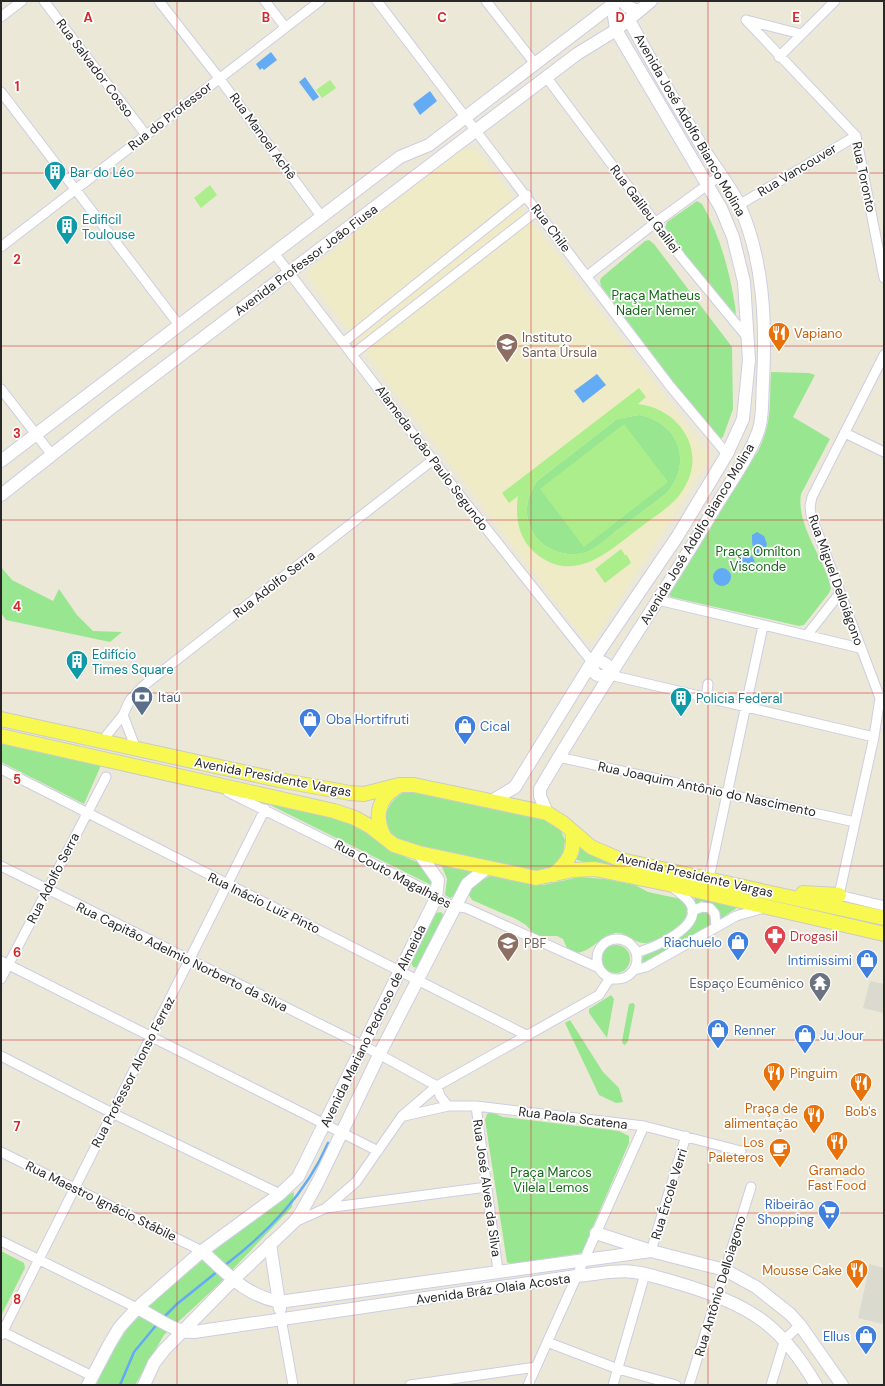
<svg xmlns="http://www.w3.org/2000/svg" width="885" height="1386" viewBox="0 0 885 1386" font-family="'DM Sans',sans-serif">
	<style>
		.education { fill: #efebc6 }
		.green { fill: #99e690 }
		.pitch { fill: #acee8b; fill-rule: evenodd }
		.plaza { fill: #dbdacf }
		.water { fill: #63abf5 }
		.lines { fill: none; stroke-linecap: round; stroke-linejoin: round }
		.stream { stroke: #63abf5; stroke-width: 2.5 }
		.street-casing { stroke: #cecde2; stroke-width: 11 }
		.secondary-casing { stroke: #cecde2; stroke-width: 14 }
		.primary-casing { stroke: #cbcbcb; stroke-width: 16 }
		.street { stroke: #fff; stroke-width: 9 }
		.secondary { stroke: #fff; stroke-width: 12 }
		.primary { stroke: #f7f850; stroke-width: 14 }
		.grid { fill: none; stroke: #d62828; stroke-width: 1; stroke-opacity: 0.55 }
		.labels { text-anchor: middle; dominant-baseline: central; stroke-width: 3.5; stroke-linejoin: round; paint-order: stroke }
		.street-label { font-size: 13px; fill: #282828; stroke: #fff }
		.culture-label { font-size: 13px; fill: #0d838f; stroke: #fff; text-anchor: start }
		.park-label { font-size: 13px; fill: #156818; stroke: #fff }
		.food-label { font-size: 13px; fill: #c56008; stroke: #fff; text-anchor: end }
		.education-label { font-size: 13px; fill: #785e54; stroke: #fff; text-anchor: start }
		.service-label { font-size: 13px; fill: #4e5e75; stroke: #fff; text-anchor: start }
		.shop-label { font-size: 13px; fill: #366cbe; stroke: #fff; text-anchor: start }
		.health-label { font-size: 13px; fill: #be3a42; stroke: #fff; text-anchor: start }
		.worship-label { font-size: 13px; fill: #5b616d; stroke: #fff; text-anchor: end }
		.grid-label { font-size: 13px; text-anchor: middle; font-weight: bold; fill: #d62828; stroke: #fff; stroke-width: 3.5; stroke-linejoin: round; paint-order: stroke }
	</style>
	<rect width="100%" height="100%" fill="#ebe8d8"/>
	<path class="education" d="M468,148L479,153L704,448L708,456L706,464L595,638L590,641L583,637L310,280L308,274L312,268L459,150Z"/>
	<path class="green" d="M697,201L702,204C718,232 727,262 733,294C734,302 737,310 735,318L667,234L665,228L667,222Z
		M649,240L654,244L732,347L733,409L723,437L720,439L715,437L601,286L600,281L601,278L645,241Z
		M771,372L809,373L815,375L793,417L830,439L801,494C796,527 825,558 831,589L829,593L804,625L799,626L671,597L669,595L758,451C773,421 769,404 771,372Z
		M639,415C679,422 693,462 667,493C650,506 633,519 616,531C608,538 599,546 589,551C567,560 539,549 530,527C524,511 527,495 537,481L617,419Z
		M1,567L12,580L53,601L59,589L77,615L93,631L122,632L110,642L6,620L1,613Z
		M1,741L102,763L84,804L1,762Z
		M410,790L547,819L561,831L565,840L563,854L556,866L533,873L408,846C403,843 396,840 392,836C376,819 392,795 410,790Z
		M262,801C291,807 336,812 361,826C374,833 385,845 398,853C417,865 428,859 433,886Z
		M579,846L884,922V926L580,861L575,859Z
		M441,864L472,870L454,896L450,898L445,895L447,879Z
		M492,875L543,885L580,877L605,879L635,885L648,892L681,899L686,902C691,923 677,930 661,938C655,940 649,944 643,943C632,942 626,931 615,933C598,937 590,955 571,953L567,948L563,939L557,936H536L526,925L516,919L472,900L469,895L473,884Z
		M696,897L738,907L722,918L719,917C714,908 711,904 701,901L698,904L695,903L694,900Z
		M703,910L710,912L712,919L709,927L643,963L641,959L644,956L685,933C692,925 694,914 703,910Z
		M441,912L445,917L419,968L413,967L411,962L436,913Z
		M602 959a14 14 0 1 1 28 0a14 14 0 1 1-28 0Z
		M611,995L614,999L607,1038L589,1013V1009Z
		M633,1003L635,1005L628,1041L625,1045L623,1044L622,1041L629,1004Z
		M570,1020L603,1072L619,1088L623,1102L616,1103L599,1095L565,1023Z
		M491,1112L503,1117L619,1131L629,1136V1143L587,1240L586,1248L583,1253L511,1264L507,1262L485,1120L487,1114Z
		M294,1192L292,1207L218,1285L164,1335L135,1385H96L106,1362L129,1326L157,1298L264,1209Z
		M1,1251L24,1263L25,1268L1,1316Z"/>
	<path class="pitch" d="M330,80L336,88L322,98L316,90Z
		M210,185L217,195L201,208L194,198Z
		M639,388L646,397L638,404C680,409 708,451 683,490C674,505 656,515 642,526C610,550 574,587 534,552C518,537 515,517 518,496L509,503L502,493ZM639,415C679,422 693,462 667,493C650,506 633,519 616,531C607,538 599,546 589,551C567,560 539,549 530,527C524,511 527,495 537,481L617,419Z
		M624,424L668,482L584,547L540,489Z
		M621,549L625,555H627L631,563L605,583L595,569Z"/>
	<path class="plaza" d="M870,981L884,984V1013L863,1008Z
		M869,1264L884,1268V1315L882,1324L858,1318L869,1269Z"/>
	<path class="water" d="M271,52L277,60L264,70L262,68L260,70L256,64Z
		M305,77L319,97L313,101L299,82Z
		M430,91L437,101L420,115L413,104Z
		M597,374L606,385L583,403L574,391Z
		M757,532L764,536L767,544L763,556C752,555 752,544 752,535Z
		M745,554L751,555C759,563 752,571 743,572L739,566L740,559Z
		M713 577a9 9 0 1 1 18 0a9 9 0 1 1-18 0Z"/>
	<g class="lines">
		<path class="stream" d="M224,1266C267,1233 306,1194 328,1143
			M163,1318L177,1304L218,1271
			M120,1385L134,1352L158,1323"/>
		<g class="street-casing">
			<path id="street" d="M44,1L146,135
				M159,1L219,78L321,216
				M265,1L285,27
				M377,1L670,386L727,454
				M486,1L536,65
				M1,17L22,1
				M746,20L856,136L884,278
				M746,20L801,34
				M779,57L835,1
				M547,78L681,257L747,337
				M1,92L179,325
				M739,205L856,136
				M1,247L320,1
				M274,253L462,498L592,662
				M587,276L655,223L721,175
				M344,342L527,195
				M353,354L538,210
				M884,355L812,497L810,506L811,515L880,698L874,737L839,895L884,906
				M1,389L52,455
				M845,433L884,452
				M658,600L860,648
				M807,635L840,593
				M610,675L874,737
				M706,698L708,684
				M123,715L136,749
				M102,741L123,715L130,700L142,687L434,459
				M558,757L855,822
				M1,769L528,1036
				M228,792L428,891C439,901 451,907 466,908L599,968
				M1,866L364,1046L437,1086L440,1096L448,1106
				M709,878L763,626
				M692,911L702,907L710,908L715,914L716,927
				M597 959a20 20 0 1 1 40 0a20 20 0 1 1-40 0Z
				M636,953C652,948 705,927 690,903C686,897 677,891 671,886
				M1,961L378,1151
				M634,970L646,967L736,916L764,908
				M1,979L106,777
				M1,1056L112,1113L280,1194
				M476,1106L498,1271
				M404,1116L448,1106H476L644,1126L741,1151
				M1,1152L202,1251
				M326,1208L356,1182L402,1116L437,1086L599,995L610,978
				M295,1222L326,1208L487,1187
				M1,1241L137,1308
				M651,1251L686,1136
				M281,1318L293,1385
				M1,1331L92,1376
				M1,1335L265,809
				M547,1342L618,1369L676,1385
				M410,1385L536,1367
				M528,1385L644,1126
				M613,1385L645,1274
				M689,1385L751,1187
				M771,1385L785,1339L800,1325"/>
		</g>
		<g class="secondary-casing">
			<path id="secondary" d="M622,1L628,7L638,11
				M1,461L400,157L429,145L612,5
				M1,495L111,408L450,150L577,54L616,30L651,1
				M599,661C607,663 609,666 610,675C598,678 592,675 592,662Z
				M492,801L515,787L592,662L677,537L727,454L743,419L749,360L744,282L733,237L721,208L616,30L612,1
				M547,813L540,796V789C594,696 655,608 710,516C724,491 754,451 760,425C763,411 762,395 763,381C766,323 764,261 740,207C731,186 715,168 703,148C677,106 652,63 629,20
				M596,1233L648,1250
				M270,1244L280,1309
				M202,1251C228,1274 243,1294 279,1302L651,1251L725,1270L756,1287L790,1314L800,1325L842,1385
				M137,1308C157,1317 172,1332 194,1332L576,1276C594,1275 616,1269 634,1272C650,1274 666,1280 681,1284C748,1304 781,1324 816,1385
				M88,1385L109,1345L119,1328L137,1308L202,1251L280,1194L298,1177L436,898L438,880L419,853
				M144,1385L154,1363L164,1350L234,1279L294,1222L302,1211L318,1182L379,1055L467,884L487,868"/>
		</g>
		<g class="primary-casing">
			<path id="primary" d="M1,719L279,780L350,793L364,794L399,785H414L547,813L563,823L591,847L621,860L884,918
				M1,736L334,811L355,818L371,827L394,845L419,853L536,878L573,870L595,869L668,884L884,934
				M384,836C374,817 378,798 397,787
				M553,875C568,863 576,851 572,831
				M803,893L839,895"/>
		</g>
		<use href="#street" class="street"/>
		<use href="#secondary" class="secondary"/>
		<use href="#primary" class="primary"/>
	</g>
	<path class="grid" d="M177,1V1385M354,1V1385M531,1V1385M708,1V1385M1,173H884M1,346H884M1,520H884M1,693H884M1,866H884M1,1040H884M1,1213H884"/>
	<defs>
		<g id="building-pin" transform="scale(1.15)"><path d="M0 17L-7.5 6A9.5 9.5 0 1 1 7.5 6Z" fill="#0f9aa8" stroke="#fff"/><path d="M-4-6H4V6H1V3H-1V6H-4ZM-2.5-4.3h1.7v1.8h-1.7ZM.8-4.3h1.7v1.8H.8ZM-2.5-1h1.7V.8h-1.7ZM.8-1h1.7V.8H.8Z" fill="#fff"/></g>
		<g id="restaurant-pin" transform="scale(1.15)"><path d="M0 17L-7.5 6A9.5 9.5 0 1 1 7.5 6Z" fill="#e8710a" stroke="#fff"/><path d="M-5-6h1v4h1v-4h1v4h1v-4h1v5L-1.5 .5V6h-2V.5L-5-1ZM5-6V6H3V1.5H1.5Q1.5-4 5-6Z" fill="#fff"/></g>
		<g id="school-pin" transform="scale(1.15)"><path d="M0 17L-7.5 6A9.5 9.5 0 1 1 7.5 6Z" fill="#8d6e63" stroke="#fff"/><path d="M0-5L7-2L0 1L-7-2ZM-4 1L0 2.5L4 1V4Q0 6-4 4Z" fill="#fff"/></g>
		<g id="bank-pin" transform="scale(1.15)"><path d="M0 17L-7.5 6A9.5 9.5 0 1 1 7.5 6Z" fill="#5c6f8a" stroke="#fff"/><path d="M-6-4H6V4H-6ZM0-2.3a2.3 2.3 0 1 0 0 4.6a2.3 2.3 0 1 0 0-4.6Z" fill="#fff"/></g>
		<g id="shop-pin" transform="scale(1.15)"><path d="M0 17L-7.5 6A9.5 9.5 0 1 1 7.5 6Z" fill="#3f7fe0" stroke="#fff"/><path d="M-5-2.5h2.3a2.7 3.5 0 0 1 5.4 0H5L5.5 6h-11ZM-1.5-2.5h3a1.5 2.3 0 0 0-3 0Z" fill="#fff"/></g>
		<g id="pharmacy-pin" transform="scale(1.15)"><path d="M0 17L-7.5 6A9.5 9.5 0 1 1 7.5 6Z" fill="#e0444e" stroke="#fff"/><path d="M-2-6h4v4h4v4h-4v4h-4v-4h-4v-4h4Z" fill="#fff"/></g>
		<g id="temple-pin" transform="scale(1.15)"><path d="M0 17L-7.5 6A9.5 9.5 0 1 1 7.5 6Z" fill="#6b7280" stroke="#fff"/><path d="M0-6L5-2H3V0L6.5 2.5H4V6H1.5V3h-3V6H-4V2.5H-6.5L-3 0V-2H-5Z" fill="#fff"/></g>
		<g id="cafe-pin" transform="scale(1.15)"><path d="M0 17L-7.5 6A9.5 9.5 0 1 1 7.5 6Z" fill="#e8710a" stroke="#fff"/><path d="M-5.5-4.5H6V0H3Q3 3.5 0 3.5H-2.5Q-5.5 3.5-5.5 0ZM3-3.2v2h1.7v-2ZM-6 4.5H4V6H-6Z" fill="#fff"/></g>
		<g id="supermarket-pin" transform="scale(1.15)"><path d="M0 17L-7.5 6A9.5 9.5 0 1 1 7.5 6Z" fill="#3f7fe0" stroke="#fff"/><path d="M-6-5.5h2.5l.6 2H6L4.5 2H-2.5L-4.4-4H-6ZM-1.5 3.2a1.3 1.3 0 1 0 .1 0ZM3 3.2a1.3 1.3 0 1 0 .1 0Z" fill="#fff"/></g>
	</defs>
	<g fill-rule="evenodd">
		<use href="#building-pin" x="55" y="172"/>
		<use href="#building-pin" x="67" y="226"/>
		<use href="#restaurant-pin" x="779" y="333"/>
		<use href="#school-pin" x="507" y="344"/>
		<use href="#building-pin" x="77" y="661"/>
		<use href="#bank-pin" x="142" y="697"/>
		<use href="#building-pin" x="681" y="698"/>
		<use href="#shop-pin" x="310" y="719"/>
		<use href="#shop-pin" x="465" y="726"/>
		<use href="#pharmacy-pin" x="775" y="936"/>
		<use href="#shop-pin" x="738" y="942"/>
		<use href="#school-pin" x="508" y="943"/>
		<use href="#shop-pin" x="867" y="960"/>
		<use href="#temple-pin" x="820" y="983"/>
		<use href="#shop-pin" x="718" y="1030"/>
		<use href="#shop-pin" x="805" y="1035"/>
		<use href="#restaurant-pin" x="774" y="1073"/>
		<use href="#restaurant-pin" x="861" y="1083"/>
		<use href="#restaurant-pin" x="814" y="1115"/>
		<use href="#restaurant-pin" x="837" y="1142"/>
		<use href="#cafe-pin" x="780" y="1149"/>
		<use href="#supermarket-pin" x="829" y="1211"/>
		<use href="#restaurant-pin" x="857" y="1270"/>
		<use href="#shop-pin" x="866" y="1336"/>
	</g>
	<g class="labels">
		<g class="street-label">
			<text transform="translate(95 68) rotate(53)">Rua Salvador Cosso</text>
			<text transform="translate(170 116) rotate(-38)">Rua do Professor</text>
			<text transform="translate(690 125) rotate(60)">Avenida José Adolfo Bianco Molina</text>
			<text transform="translate(263 136) rotate(54)">Rua Manoel Achê</text>
			<text transform="translate(797 170) rotate(-31)">Rua Vancouver</text>
			<text transform="translate(864 177) rotate(78)">Rua Toronto</text>
			<text transform="translate(645 209) rotate(53)">Rua Galileu Galilei</text>
			<text transform="translate(551 228) rotate(53)">Rua Chile</text>
			<text transform="translate(306 260) rotate(-37)">Avenida Professor João Fiusa</text>
			<text transform="translate(432 458) rotate(53)">Alameda João Paulo Segundo</text>
			<text transform="translate(697 534) rotate(-59)">Avenida José Adolfo Bianco Molina</text>
			<text transform="translate(836 580) rotate(70)">Rua Miguel Delloiágono</text>
			<text transform="translate(274 584) rotate(-38)">Rua Adolfo Serra</text>
			<text transform="translate(273 777) rotate(11)">Avenida Presidente Vargas</text>
			<text transform="translate(707 789) rotate(12)">Rua Joaquim Antônio do Nascimento</text>
			<text transform="translate(393 874) rotate(28)">Rua Couto Magalhães</text>
			<text transform="translate(695 875) rotate(13)">Avenida Presidente Vargas</text>
			<text transform="translate(53 878) rotate(-63)">Rua Adolfo Serra</text>
			<text transform="translate(264 903) rotate(26)">Rua Inácio Luiz Pinto</text>
			<text transform="translate(182 957) rotate(26)">Rua Capitão Adelmio Norberto da Silva</text>
			<text transform="translate(373 1026) rotate(-64)">Avenida Mariano Pedroso de Almeida</text>
			<text transform="translate(133 1072) rotate(-63)">Rua Professor Alonso Ferraz</text>
			<text transform="translate(573 1118) rotate(7)">Rua Paola Scatena</text>
			<text transform="translate(487 1188) rotate(82)">Rua José Alves da Silva</text>
			<text transform="translate(669 1194) rotate(-73)">Rua Ércole Verri</text>
			<text transform="translate(101 1201) rotate(26)">Rua Maestro Ignácio Stábile</text>
			<text transform="translate(720 1286) rotate(-73)">Rua Antônio Delloiagono</text>
			<text transform="translate(493 1289) rotate(-8)">Avenida Bráz Olaia Acosta</text>
		</g>
		<g class="culture-label">
			<text x="70" y="172">Bar do Léo</text>
			<text x="82" y="219">Edificil<tspan x="82" dy="15">Toulouse</tspan></text>
			<text x="92" y="654">Edifício<tspan x="92" dy="15">Times Square</tspan></text>
			<text x="696" y="698">Policia Federal</text>
		</g>
		<g class="park-label">
			<text x="656" y="295">Praça Matheus<tspan x="656" dy="15">Nader Nemer</tspan></text>
			<text x="758" y="551">Praça Omílton<tspan x="758" dy="15">Visconde</tspan></text>
			<text x="551" y="1172">Praça Marcos<tspan x="551" dy="15">Vilela Lemos</tspan></text>
		</g>
		<g class="food-label">
			<text x="794" y="333" text-anchor="start">Vapiano</text>
			<text x="790" y="1073" text-anchor="start">Pinguim</text>
			<text x="798" y="1108">Praça de<tspan x="798" dy="15">alimentação</tspan></text>
			<text x="861" y="1111" text-anchor="middle">Bob's</text>
			<text x="764" y="1142">Los<tspan x="764" dy="15">Paleteros</tspan></text>
			<text x="837" y="1170" text-anchor="middle">Gramado<tspan x="837" dy="15">Fast Food</tspan></text>
			<text x="842" y="1270">Mousse Cake</text>
		</g>
		<g class="education-label">
			<text x="522" y="337">Instituto<tspan x="522" dy="15">Santa Úrsula</tspan></text>
			<text x="524" y="943">PBF</text>
		</g>
		<g class="service-label">
			<text x="158" y="697">Itaú</text>
		</g>
		<g class="shop-label">
			<text x="326" y="719">Oba Hortifruti</text>
			<text x="480" y="726">Cical</text>
			<text x="722" y="942" text-anchor="end">Riachuelo</text>
			<text x="852" y="960" text-anchor="end">Intimissimi</text>
			<text x="734" y="1030">Renner</text>
			<text x="820" y="1035">Ju Jour</text>
			<text x="814" y="1204" text-anchor="end">Ribeirão<tspan x="814" dy="15">Shopping</tspan></text>
			<text x="850" y="1336" text-anchor="end">Ellus</text>
		</g>
		<g class="health-label">
			<text x="790" y="936">Drogasil</text>
		</g>
		<g class="worship-label">
			<text x="804" y="983">Espaço Ecumênico</text>
		</g>
	</g>
	<g class="grid-label">
		<text x="88" y="22">A</text>
		<text x="266" y="22">B</text>
		<text x="442" y="22">C</text>
		<text x="620" y="22">D</text>
		<text x="796" y="22">E</text>
		<text x="17" y="91">1</text>
		<text x="17" y="264">2</text>
		<text x="17" y="438">3</text>
		<text x="17" y="611">4</text>
		<text x="17" y="784">5</text>
		<text x="17" y="957">6</text>
		<text x="17" y="1131">7</text>
		<text x="17" y="1304">8</text>
	</g>
	<rect width="885" height="1386" fill="none" stroke="#282828" stroke-width="4"/>
</svg>
